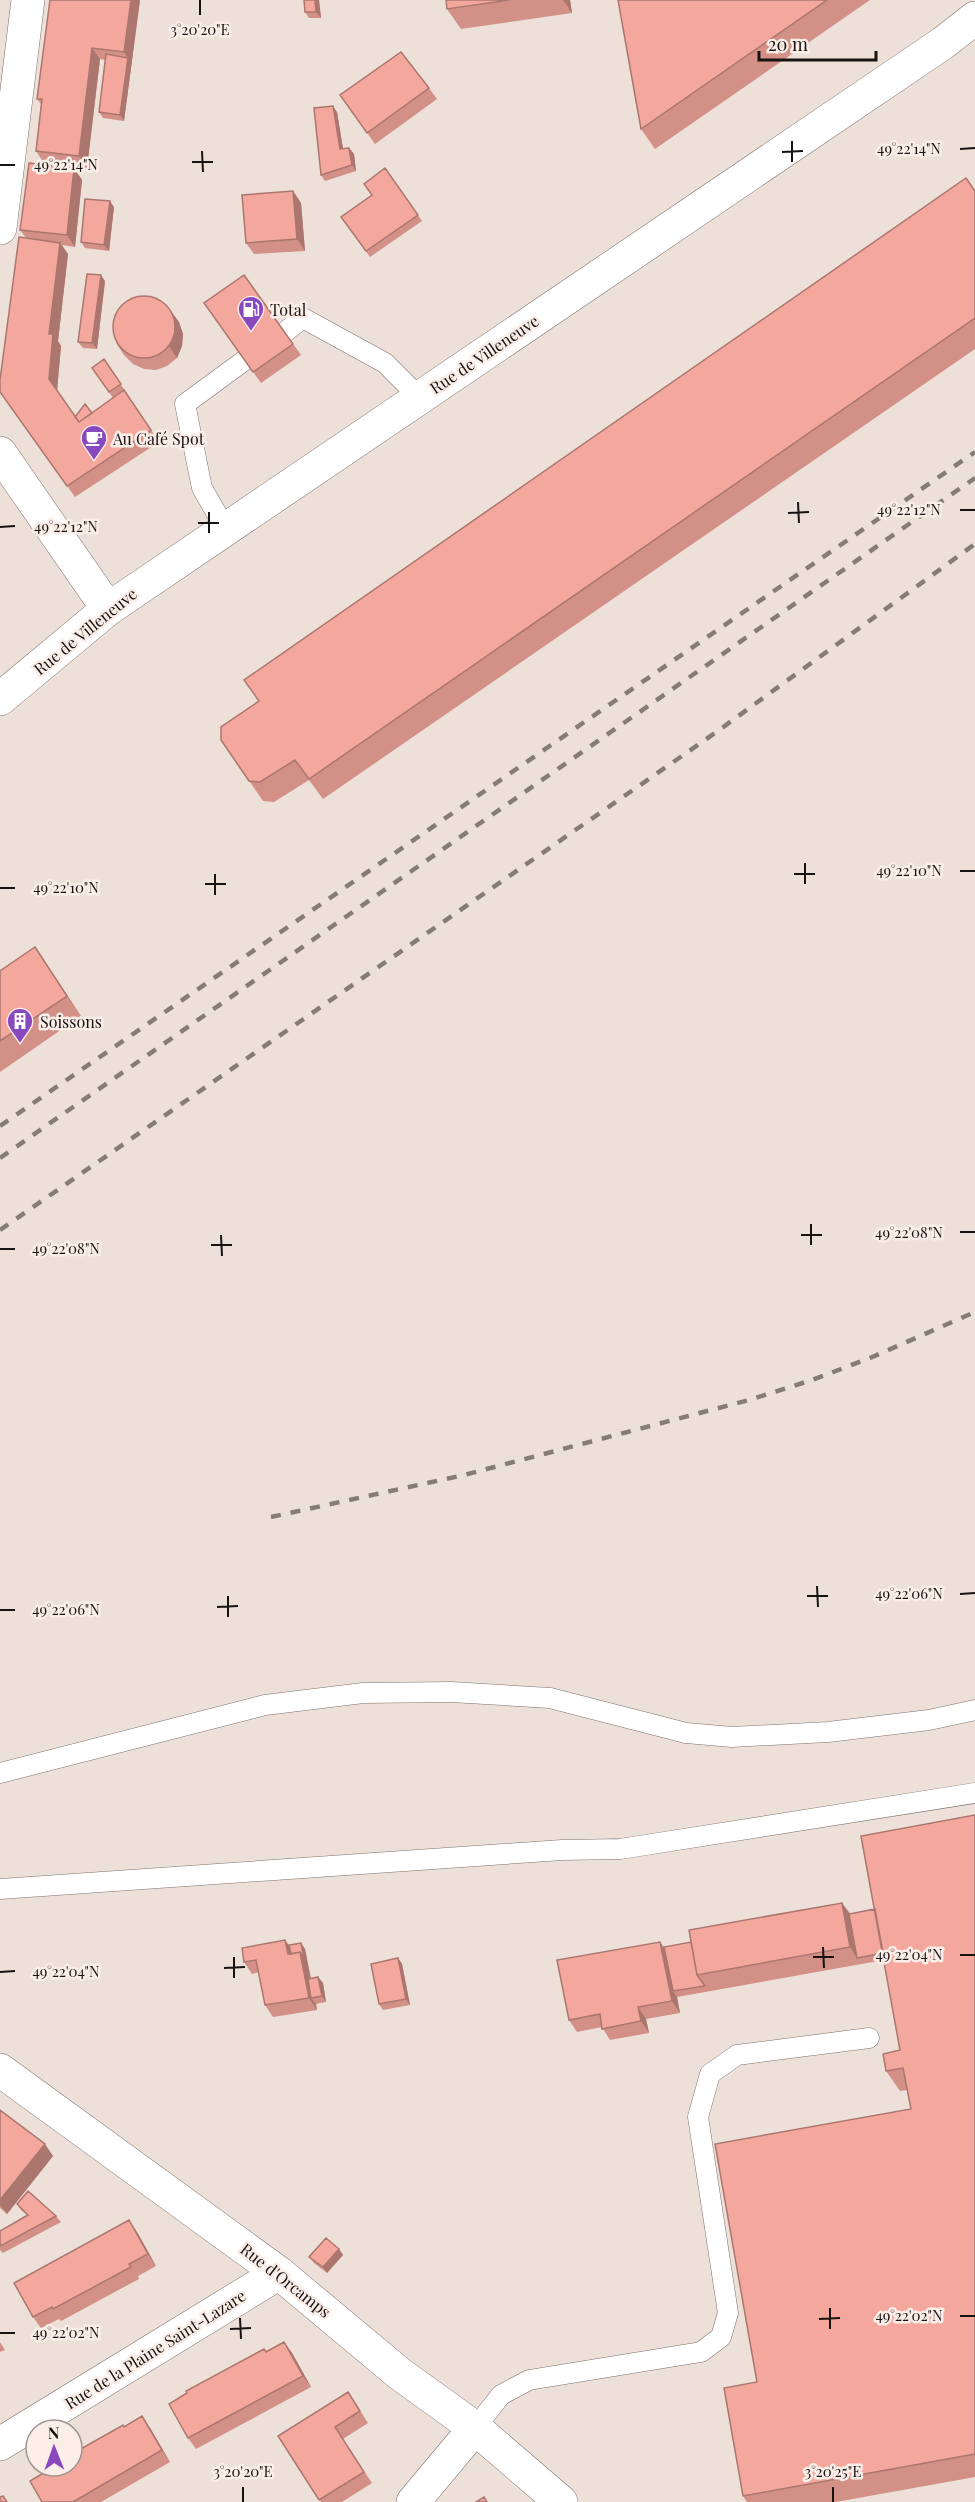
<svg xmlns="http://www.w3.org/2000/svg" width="975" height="2502" viewBox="0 0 975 2502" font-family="'Playfair Display',serif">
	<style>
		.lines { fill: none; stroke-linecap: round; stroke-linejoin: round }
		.lane-casing { stroke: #7d726c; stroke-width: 21 }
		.street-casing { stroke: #7d726c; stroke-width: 34 }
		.secondary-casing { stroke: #7d726c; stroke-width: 34 }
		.lane { stroke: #fff; stroke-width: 20 }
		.street { stroke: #fff; stroke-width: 33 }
		.secondary { stroke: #fff; stroke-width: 33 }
		.rail { stroke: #857c77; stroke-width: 4.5; stroke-dasharray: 10 10; stroke-linecap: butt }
		.wall { fill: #d29087 }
		.shaded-wall { fill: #ab766e }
		.building { fill: #f4a89d; stroke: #ab766e; stroke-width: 1.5 }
		.ticks { fill: none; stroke: #171310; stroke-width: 2 }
		.labels { text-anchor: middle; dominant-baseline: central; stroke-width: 5; stroke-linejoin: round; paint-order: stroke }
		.poi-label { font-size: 16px; fill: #171310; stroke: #fbede7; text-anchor: start }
		.street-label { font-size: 16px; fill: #171310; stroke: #fbede7 }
		.ticks-label { font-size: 15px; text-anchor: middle; fill: #171310; stroke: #fbede7; stroke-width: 5; stroke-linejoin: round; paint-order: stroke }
	</style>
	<rect width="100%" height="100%" fill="#ede0d9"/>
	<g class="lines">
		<g class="lane-casing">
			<path id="lane" d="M285,332L303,318L385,363L419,397
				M225,528L202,488L185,404L245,360
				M0,1773L265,1705L363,1693L451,1692L550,1698L686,1733L732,1737L828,1732L929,1720L975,1710
				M0,1889L562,1850L620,1849L975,1793
				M475,2428L501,2395L529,2380L701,2352L721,2337L728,2313L698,2117L710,2074L737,2055L869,2038"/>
		</g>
		<g class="street-casing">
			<path id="street" d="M0,228L28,0
				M0,453L108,609
				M0,2070L279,2273L400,2374L475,2428L561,2502
				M0,2444L279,2273
				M413,2502L475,2428"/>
		</g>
		<g class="secondary-casing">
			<path id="secondary" d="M0,699L108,609L943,43L975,18"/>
		</g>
		<use href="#lane" class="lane"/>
		<use href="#street" class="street"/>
		<use href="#secondary" class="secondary"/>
		<path class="rail" d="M0,1126L975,452
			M0,1158L975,478
			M0,1230L715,733L975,544
			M271,1517L464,1475L749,1400L812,1380L870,1358L975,1312"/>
	</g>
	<path class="wall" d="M140,0L124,121L103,118L99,112L105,60L100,59L87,168L44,163L36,151L41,104L37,99Z
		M319,0L321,18H309L305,12Z
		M446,0H570L572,13L461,29L447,9Z
		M618,0H870L655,149L641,129Z
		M429,88L437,99L375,144L340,95Z
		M337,112L343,149L349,148L354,154L356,171L325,181L321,175Z
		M74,168L82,180L75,247L62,245L68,254L58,341L61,346L57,391L75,417L92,413L113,398L92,368L104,359L159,442L75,497L0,392L26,238L20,230Z
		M385,168L422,221L370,257L341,217L372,195Z
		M975,190V349L323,799L309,780L274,802L263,801L221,740L259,701Z
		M293,191L301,203L305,251L254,254L246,243Z
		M114,207L109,251L85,248L81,242Z
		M244,275L301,355L261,383L204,303Z
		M105,281L97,349L83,348L78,342Z
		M179,322L183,334L182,346L177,358L167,366L156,370L144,369L133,364L124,355L116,343Z
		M49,968L81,1016L0,1072V971Z
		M975,1815V2477L836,2502H747L743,2496L757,2382L911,2109L907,2090L900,2091L886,2071L900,2050L884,1960L677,1997L680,2013L646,2019L649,2033L610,2040L602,2027L577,2032L569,2020L664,1947L691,1942L842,1903L849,1914L875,1909Z
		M301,1943L305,1949L311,1978L318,1977L323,1983L326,2002L316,2004L317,2010L273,2017L265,2005L259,1972L252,1974L244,1962L289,1945Z
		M398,1958L402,1964L410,2005L383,2010L379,2004Z
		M0,2110L53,2156L7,2214L0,2208Z
		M17,2204L56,2216L61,2222L3,2253L0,2250V2231L27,2215L21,2210Z
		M137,2232L156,2266L138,2276L139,2279L61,2321L59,2319L41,2328L33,2317Z
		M339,2249L343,2255L327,2273L314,2263L309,2257Z
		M0,2342L5,2350L0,2352Z
		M284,2342L292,2353L311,2387L196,2449L188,2438L187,2393L264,2349L266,2351Z
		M356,2404L368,2423L343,2439L372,2483L342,2502H321L278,2436Z
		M150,2428L170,2462L101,2502H42Z"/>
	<path class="shaded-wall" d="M131,0H140L124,121L120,115L128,58L124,52Z
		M315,0H319L321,18L316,12Z
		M563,0H570L572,13Z
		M92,48L100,59L87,168L79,156Z
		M333,106L337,112L344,155L340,149Z
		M349,148L354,154L356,171L352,165Z
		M74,168L82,180L75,247L67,235Z
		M293,191L301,203L305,251L297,239Z
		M110,201L114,207L109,251L104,245Z
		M60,243L68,254L58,341L61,346L57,391L49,379V334Z
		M101,275L105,281L97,349L92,343Z
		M171,311L179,322L183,334L182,346L177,358L169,346Z
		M35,947L81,1016L67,996Z
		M842,1903L854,1919L857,1958L850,1947Z
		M285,1940L293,1951L295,1959L288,1954Z
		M660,1942L668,1953L673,1991L677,1997L680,2013L672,2001Z
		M301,1943L305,1949L314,1997L311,1998L316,2004L317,2010L309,1998L300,1952Z
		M398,1958L402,1964L410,2005L406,1999Z
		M318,1977L323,1983L326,2002L322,1996Z
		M638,2007L646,2019L649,2033L641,2021Z
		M45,2144L53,2156L7,2214L0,2205V2200Z
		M129,2220L137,2232L156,2266L148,2254Z
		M339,2249L343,2255L327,2273L323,2267Z
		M284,2342L292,2353L311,2387L303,2376Z
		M142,2416L150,2428L170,2462L162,2450Z"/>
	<path class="building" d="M50,0H131L124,52L92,48L79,156L36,151L42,99H37Z
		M304,0H315L316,12H305Z
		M446,0H509L447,9Z
		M618,0H827L641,129Z
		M401,52L429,88L367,133L340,95Z
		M106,54L128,58L120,115L99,112Z
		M333,106L340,149L349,148L352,165L321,175L314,108Z
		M29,163L74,168L67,235L20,230Z
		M385,168L418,215L366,251L341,217L372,195L364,184Z
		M966,178L975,191V318L309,779L295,760L260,782L249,781L221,740V727L259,701L244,680Z
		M293,191L297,239L246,243L242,195Z
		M85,199L110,201L104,245L81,242Z
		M19,237L60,243L49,334H53L49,379L79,422L124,390L151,430L67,486L0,392V380Z
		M87,274L101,275L92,343L78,342Z
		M244,275L293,344L253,372L204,303Z
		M113 327a31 31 0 1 1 62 0a31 31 0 1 1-62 0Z
		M104,359L121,384L109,392L92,368Z
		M85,404L92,413L79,422L75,417Z
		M35,947L67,996L0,1041V971Z
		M975,1815V2454L743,2496L724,2388L757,2382L715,2144L911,2109L903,2068L886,2071L883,2054L900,2050L861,1836Z
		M842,1903L850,1947L697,1975L689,1930Z
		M875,1909L883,1953L857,1958L849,1914Z
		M285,1940L288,1954L300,1952L309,1998L265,2005L256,1960L244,1962L242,1948Z
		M660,1942L672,2001L638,2007L641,2021L602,2029L600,2014L569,2020L557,1960Z
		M691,1942L697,1975L705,1986L673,1991L664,1947Z
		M301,1943L304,1958L300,1952L291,1954L289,1945Z
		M398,1958L406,1999L379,2004L371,1964Z
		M318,1977L322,1996L311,1998L308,1979Z
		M0,2110L45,2144L0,2200Z
		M28,2191L56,2216L0,2246V2231L28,2215L17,2204Z
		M129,2220L148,2254L129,2264L131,2267L53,2309L52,2307L33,2317L14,2283Z
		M326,2238L339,2249L323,2267L309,2257Z
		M284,2342L303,2376L188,2438L169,2404L187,2393L186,2391L264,2349L266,2352Z
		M348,2392L360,2411L335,2427L364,2472L319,2500L278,2436Z
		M142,2416L162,2450L73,2502H42L30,2481L47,2471L46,2469L51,2466H72V2454L123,2425L124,2427Z
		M3,2496L7,2502H0V2497Z
		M484,2497L487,2502H476Z"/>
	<path class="ticks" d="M200,0V15M792,141V162M960,149L975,148M202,151L203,172M782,152L803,151M192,162H213M0,165H15M798,502L799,523M960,510H975M209,512V533M788,513L809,512M198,523H219M0,527L15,526M805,863V884M960,871H975M215,874V895M794,874H815M205,884H226M0,888H15M811,1224V1245M960,1232H975M221,1235L222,1256M801,1235H822M211,1245H232M0,1249H15M817,1586L818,1607M960,1594L975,1593M228,1596V1617M807,1596H828M217,1607L238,1606M0,1610H15M823,1947L824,1968M960,1955H975M234,1957V1978M813,1957H834M224,1968L245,1967M0,1972L15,1971M830,2308V2329M960,2316H975M240,2318L241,2339M819,2319L840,2318M230,2329L251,2328M0,2333H15M243,2487V2502M833,2487V2502"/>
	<defs>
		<g id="fuel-pin" transform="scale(1.35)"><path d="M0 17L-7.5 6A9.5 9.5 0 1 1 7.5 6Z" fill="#8949be" stroke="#fbede7"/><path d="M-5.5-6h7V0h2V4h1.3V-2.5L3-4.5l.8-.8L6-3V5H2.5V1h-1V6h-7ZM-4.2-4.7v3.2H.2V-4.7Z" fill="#fff"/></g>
		<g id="cafe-pin" transform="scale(1.35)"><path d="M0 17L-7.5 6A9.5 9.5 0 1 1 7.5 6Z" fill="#8949be" stroke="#fbede7"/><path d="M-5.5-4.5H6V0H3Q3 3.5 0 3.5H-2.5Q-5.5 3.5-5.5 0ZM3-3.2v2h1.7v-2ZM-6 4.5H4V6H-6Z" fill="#fff"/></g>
		<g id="building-pin" transform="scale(1.35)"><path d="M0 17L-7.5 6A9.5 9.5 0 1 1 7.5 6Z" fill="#8949be" stroke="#fbede7"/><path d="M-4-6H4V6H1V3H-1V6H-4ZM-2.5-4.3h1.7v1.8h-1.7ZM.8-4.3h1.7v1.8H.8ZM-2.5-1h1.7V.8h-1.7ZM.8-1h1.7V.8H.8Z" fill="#fff"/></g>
	</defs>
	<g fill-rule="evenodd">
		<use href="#fuel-pin" x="251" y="309"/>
		<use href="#cafe-pin" x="94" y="438"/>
		<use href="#building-pin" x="20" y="1021"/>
	</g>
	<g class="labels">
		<g class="poi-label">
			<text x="270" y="309">Total</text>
			<text x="113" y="438">Au Café Spot</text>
			<text x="40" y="1021">Soissons</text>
		</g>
		<g class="street-label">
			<text transform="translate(484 354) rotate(-34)">Rue de Villeneuve</text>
			<text transform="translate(85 631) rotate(-39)">Rue de Villeneuve</text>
			<text transform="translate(286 2280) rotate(38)">Rue d'Orcamps</text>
			<text transform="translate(155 2349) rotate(-32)">Rue de la Plaine Saint-Lazare</text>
		</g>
	</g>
	<g class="ticks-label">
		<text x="200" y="35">3°20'20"E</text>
		<text x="909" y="154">49°22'14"N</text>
		<text x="66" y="170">49°22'14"N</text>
		<text x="909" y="515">49°22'12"N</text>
		<text x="66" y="532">49°22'12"N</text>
		<text x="909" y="876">49°22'10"N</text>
		<text x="66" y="893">49°22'10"N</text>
		<text x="909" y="1238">49°22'08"N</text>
		<text x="66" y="1254">49°22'08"N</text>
		<text x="909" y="1599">49°22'06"N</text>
		<text x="66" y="1615">49°22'06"N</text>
		<text x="909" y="1960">49°22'04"N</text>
		<text x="66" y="1977">49°22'04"N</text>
		<text x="909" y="2321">49°22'02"N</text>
		<text x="66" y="2338">49°22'02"N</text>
		<text x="243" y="2477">3°20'20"E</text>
		<text x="833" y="2477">3°20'25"E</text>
	</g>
	<g transform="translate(54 2448) rotate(359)"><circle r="28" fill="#fbede7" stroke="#a09691" stroke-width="1.5"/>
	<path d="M0-4.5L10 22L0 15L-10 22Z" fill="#8949be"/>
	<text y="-9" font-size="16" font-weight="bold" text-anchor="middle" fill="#171310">N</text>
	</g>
	<path d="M759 51v9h117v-9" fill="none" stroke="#171310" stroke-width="3"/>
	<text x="768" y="51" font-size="18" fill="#171310" stroke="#fbede7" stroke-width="4.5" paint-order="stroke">20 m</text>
</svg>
